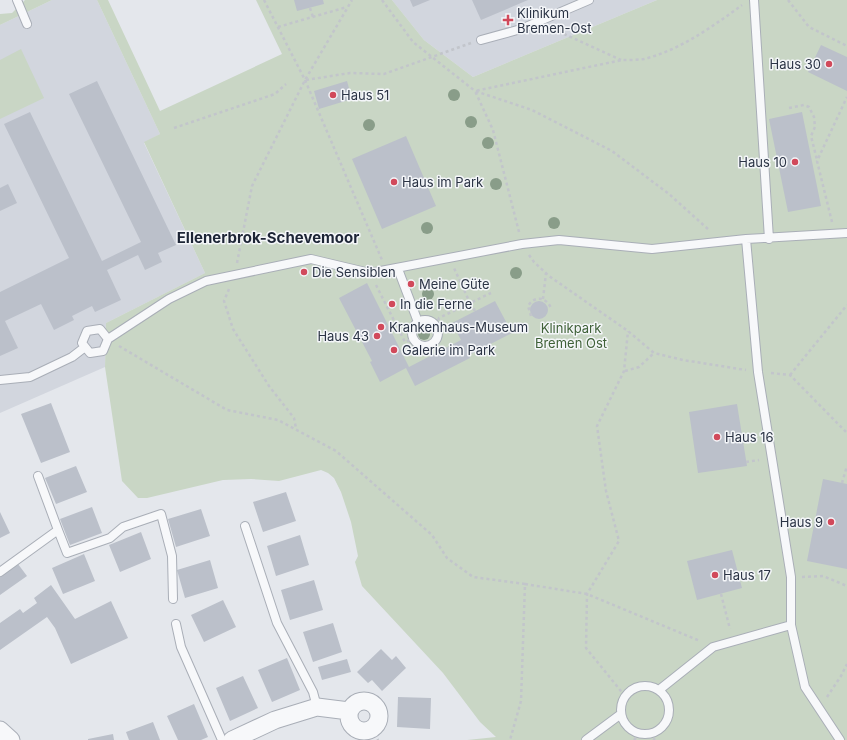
<svg xmlns="http://www.w3.org/2000/svg" width="847" height="740" viewBox="0 0 847 740" font-family="Inter,sans-serif">
	<style>
		.built { fill: #d2d6de }
		.green { fill: #c9d6c5 }
		.building { fill: #bbc0ca }
		.lines { fill: none; stroke-linecap: round; stroke-linejoin: round }
		.service-casing { stroke: #a9aeb7; stroke-width: 10 }
		.minor-casing { stroke: #a9aeb7; stroke-width: 19 }
		.path { stroke: #c2c5cb; stroke-width: 2.5; stroke-dasharray: 3 3; stroke-linecap: butt }
		.service { stroke: #f7f8fa; stroke-width: 8 }
		.minor { stroke: #f7f8fa; stroke-width: 17 }
		.tree { fill: #899d89 }
		.poi-dot { fill: #d1495b; stroke: #f4f6f9; stroke-width: 1.5 }
		.labels { text-anchor: middle; dominant-baseline: central; stroke-width: 3; stroke-linejoin: round; paint-order: stroke }
		.poi-label { font-size: 13px; fill: #2b3445; stroke: #f4f6f9; text-anchor: start }
		.park-label { font-size: 13px; fill: #3f6138; stroke: #f4f6f9 }
		.quarter-label { font-size: 15px; font-weight: bold; fill: #1d2536; stroke: #f4f6f9 }
	</style>
	<rect width="100%" height="100%" fill="#e4e7ec"/>
	<path class="built" d="M52,0H97L160,134L144,143L205,273L106,323L105,367L0,413V25Z
		M392,0H657L473,77L424,40Z"/>
	<path class="green" d="M25,0H52L0,25V14L12,13Z
		M97,0H108L160,111L282,54L256,0H392L424,40L473,77L657,0H847V740H467L496,737L480,722L443,673L362,586L355,562L358,556L351,522L341,492L334,478L328,473L321,470L279,481L251,479L223,480L147,498H138L122,481L105,367L106,323L205,273L144,142L160,134Z
		M21,49L44,98L0,119V60Z"/>
	<path class="building" d="M294,0H323L324,4L297,11Z
		M410,0H430L413,7Z
		M472,0H528L481,20Z
		M821,45L847,57V91L808,72Z
		M97,81L176,245L158,253L162,262L145,270L138,255L107,270L121,300L95,312L92,306L72,316L74,320L54,330L41,304L5,321L18,348L0,356V292L69,258L4,124L30,112L102,261L141,242L69,94Z
		M347,81L352,99L319,109L314,91Z
		M802,112L821,206L788,212L769,119Z
		M406,136L436,206L382,229L352,159Z
		M8,184L17,203L0,211V188Z
		M367,283L409,367L461,340L452,323L495,301L512,333L469,355L470,358L415,386L406,368L380,382L370,362L372,361L339,298Z
		M530 310a9 9 0 1 1 18 0a9 9 0 1 1-18 0Z
		M51,403L70,452L41,463L21,414Z
		M737,404L747,466L698,473L689,412Z
		M76,466L87,492L56,504L45,478Z
		M823,479L847,484V569L807,561Z
		M286,492L296,521L263,532L253,502Z
		M92,507L102,533L70,545L60,519Z
		M201,509L210,536L176,547L168,519Z
		M0,512L10,533L0,538Z
		M141,532L151,559L120,572L109,545Z
		M300,535L309,565L276,576L267,546Z
		M732,550L742,588L697,600L687,561Z
		M84,554L95,581L63,594L52,568Z
		M210,560L218,588L185,598L177,570Z
		M18,564L27,576L0,595V577Z
		M314,580L323,610L290,620L281,590Z
		M51,585L75,619L111,601L128,638L71,664L55,628L47,617L0,650V623L20,609L23,613L37,603L34,598Z
		M223,600L236,627L204,642L191,615Z
		M333,623L342,652L313,662L303,632Z
		M381,649L392,660L396,656L406,668L382,691L372,680L368,683L357,672Z
		M287,658L300,690L272,702L258,670Z
		M347,659L351,672L322,680L318,667Z
		M243,676L258,708L230,721L216,688Z
		M398,697L431,698L430,729L397,727Z
		M194,704L208,737L201,740H178L167,716Z
		M153,722L160,740H129L126,732Z
		M113,734L114,740H88V739Z"/>
	<g class="lines">
		<g class="service-casing">
			<path id="service" d="M17,0L27,24
				M754,0L769,239
				M481,40L521,29L589,0
				M746,239L758,372L791,577V625L805,687L840,740
				M398,269L418,322
				M412 333a13 13 0 1 1 26 0a13 13 0 1 1-26 0Z
				M108,339L103,351L90,353L82,343L87,331L100,329L108,339L169,299L206,281L311,259L370,273L522,244L559,240L652,249L746,239L847,233
				M0,380L30,377L72,357L85,347
				M38,476L58,530
				M245,526L277,623L313,692L317,707
				M0,572L58,530L67,553L110,538L123,527L161,514L172,556L173,599
				M176,624L181,647L222,740
				M621 710a24 24 0 1 1 48 0a24 24 0 1 1-48 0Z
				M659,690L713,647L791,625
				M586,740L621,714"/>
		</g>
		<g class="minor-casing">
			<path id="minor" d="M349 716a15 15 0 1 1 30 0a15 15 0 1 1-30 0Z
				M0,730L11,740
				M232,740L275,720L317,707L349,711"/>
		</g>
		<path class="path" d="M264,0L305,80L382,260
			M382,0L413,42L475,91L532,110L612,151L669,194L709,230
			M788,0L809,27L847,46
			M310,8L313,17
			M278,27L347,7
			M553,29L621,60
			M306,80L350,73L384,74L471,43
			M789,108L804,105L809,107L814,117L815,127L811,136L817,160
			M174,128L275,94L286,84
			M832,222L817,161L847,97
			M519,232L493,130L475,91L622,60C629,60 637,60 644,59C680,50 712,27 742,5
			M529,255L534,262L549,276L628,331L654,353L683,360L746,370
			M237,263L252,186L305,80L352,0
			M376,285L405,342L413,339
			M229,289L224,301L233,329L269,386L294,418L296,428
			M543,299L546,273
			M475,311L470,303L491,293
			M531,316L528,306C535,295 546,297 551,308
			M389,326L395,323
			M436,326L439,318L470,303L454,268
			M119,346L227,410L278,420L336,451L432,535L447,558L473,577L525,584L521,701L510,740
			M625,371L639,367L654,353
			M771,373L790,375L847,433
			M790,375L847,305
			M746,462L759,460
			M842,483L847,466
			M802,577L823,576L847,586
			M525,584L587,594L700,641
			M721,594L730,629
			M625,696L586,648L587,594L619,541L606,491L597,426L624,371L628,331
			M827,697L841,676L847,664
			M373,728L378,740
			M649,734L655,740
			M634,740L640,733"/>
		<use href="#service" class="service"/>
		<use href="#minor" class="minor"/>
	</g>
	<g class="tree">
		<circle cx="454" cy="95" r="6"/>
		<circle cx="471" cy="122" r="6"/>
		<circle cx="369" cy="125" r="6"/>
		<circle cx="488" cy="143" r="6"/>
		<circle cx="496" cy="184" r="6"/>
		<circle cx="554" cy="223" r="6"/>
		<circle cx="427" cy="228" r="6"/>
		<circle cx="516" cy="273" r="6"/>
		<circle cx="428" cy="294" r="6"/>
		<circle cx="424" cy="334" r="6"/>
	</g>
	<g class="poi-dot">
		<path d="M506 14h4v4h4v4h-4v4h-4v-4h-4v-4h4z"/>
		<circle cx="829" cy="64" r="4"/>
		<circle cx="333" cy="95" r="4"/>
		<circle cx="795" cy="162" r="4"/>
		<circle cx="394" cy="182" r="4"/>
		<circle cx="304" cy="272" r="4"/>
		<circle cx="411" cy="284" r="4"/>
		<circle cx="392" cy="304" r="4"/>
		<circle cx="381" cy="327" r="4"/>
		<circle cx="377" cy="336" r="4"/>
		<circle cx="394" cy="350" r="4"/>
		<circle cx="717" cy="437" r="4"/>
		<circle cx="831" cy="522" r="4"/>
		<circle cx="715" cy="575" r="4"/>
	</g>
	<g class="labels">
		<g class="poi-label">
			<text x="517" y="13">Klinikum<tspan x="517" dy="15">Bremen-Ost</tspan></text>
			<text x="821" y="64" text-anchor="end">Haus 30</text>
			<text x="341" y="95">Haus 51</text>
			<text x="787" y="162" text-anchor="end">Haus 10</text>
			<text x="402" y="182">Haus im Park</text>
			<text x="312" y="272">Die Sensiblen</text>
			<text x="419" y="284">Meine Güte</text>
			<text x="400" y="304">In die Ferne</text>
			<text x="389" y="327">Krankenhaus-Museum</text>
			<text x="369" y="336" text-anchor="end">Haus 43</text>
			<text x="402" y="350">Galerie im Park</text>
			<text x="725" y="437">Haus 16</text>
			<text x="823" y="522" text-anchor="end">Haus 9</text>
			<text x="723" y="575">Haus 17</text>
		</g>
		<g class="park-label">
			<text x="571" y="328">Klinikpark<tspan x="571" dy="15">Bremen Ost</tspan></text>
		</g>
		<g class="quarter-label">
			<text x="268" y="237">Ellenerbrok-Schevemoor</text>
		</g>
	</g>
</svg>
